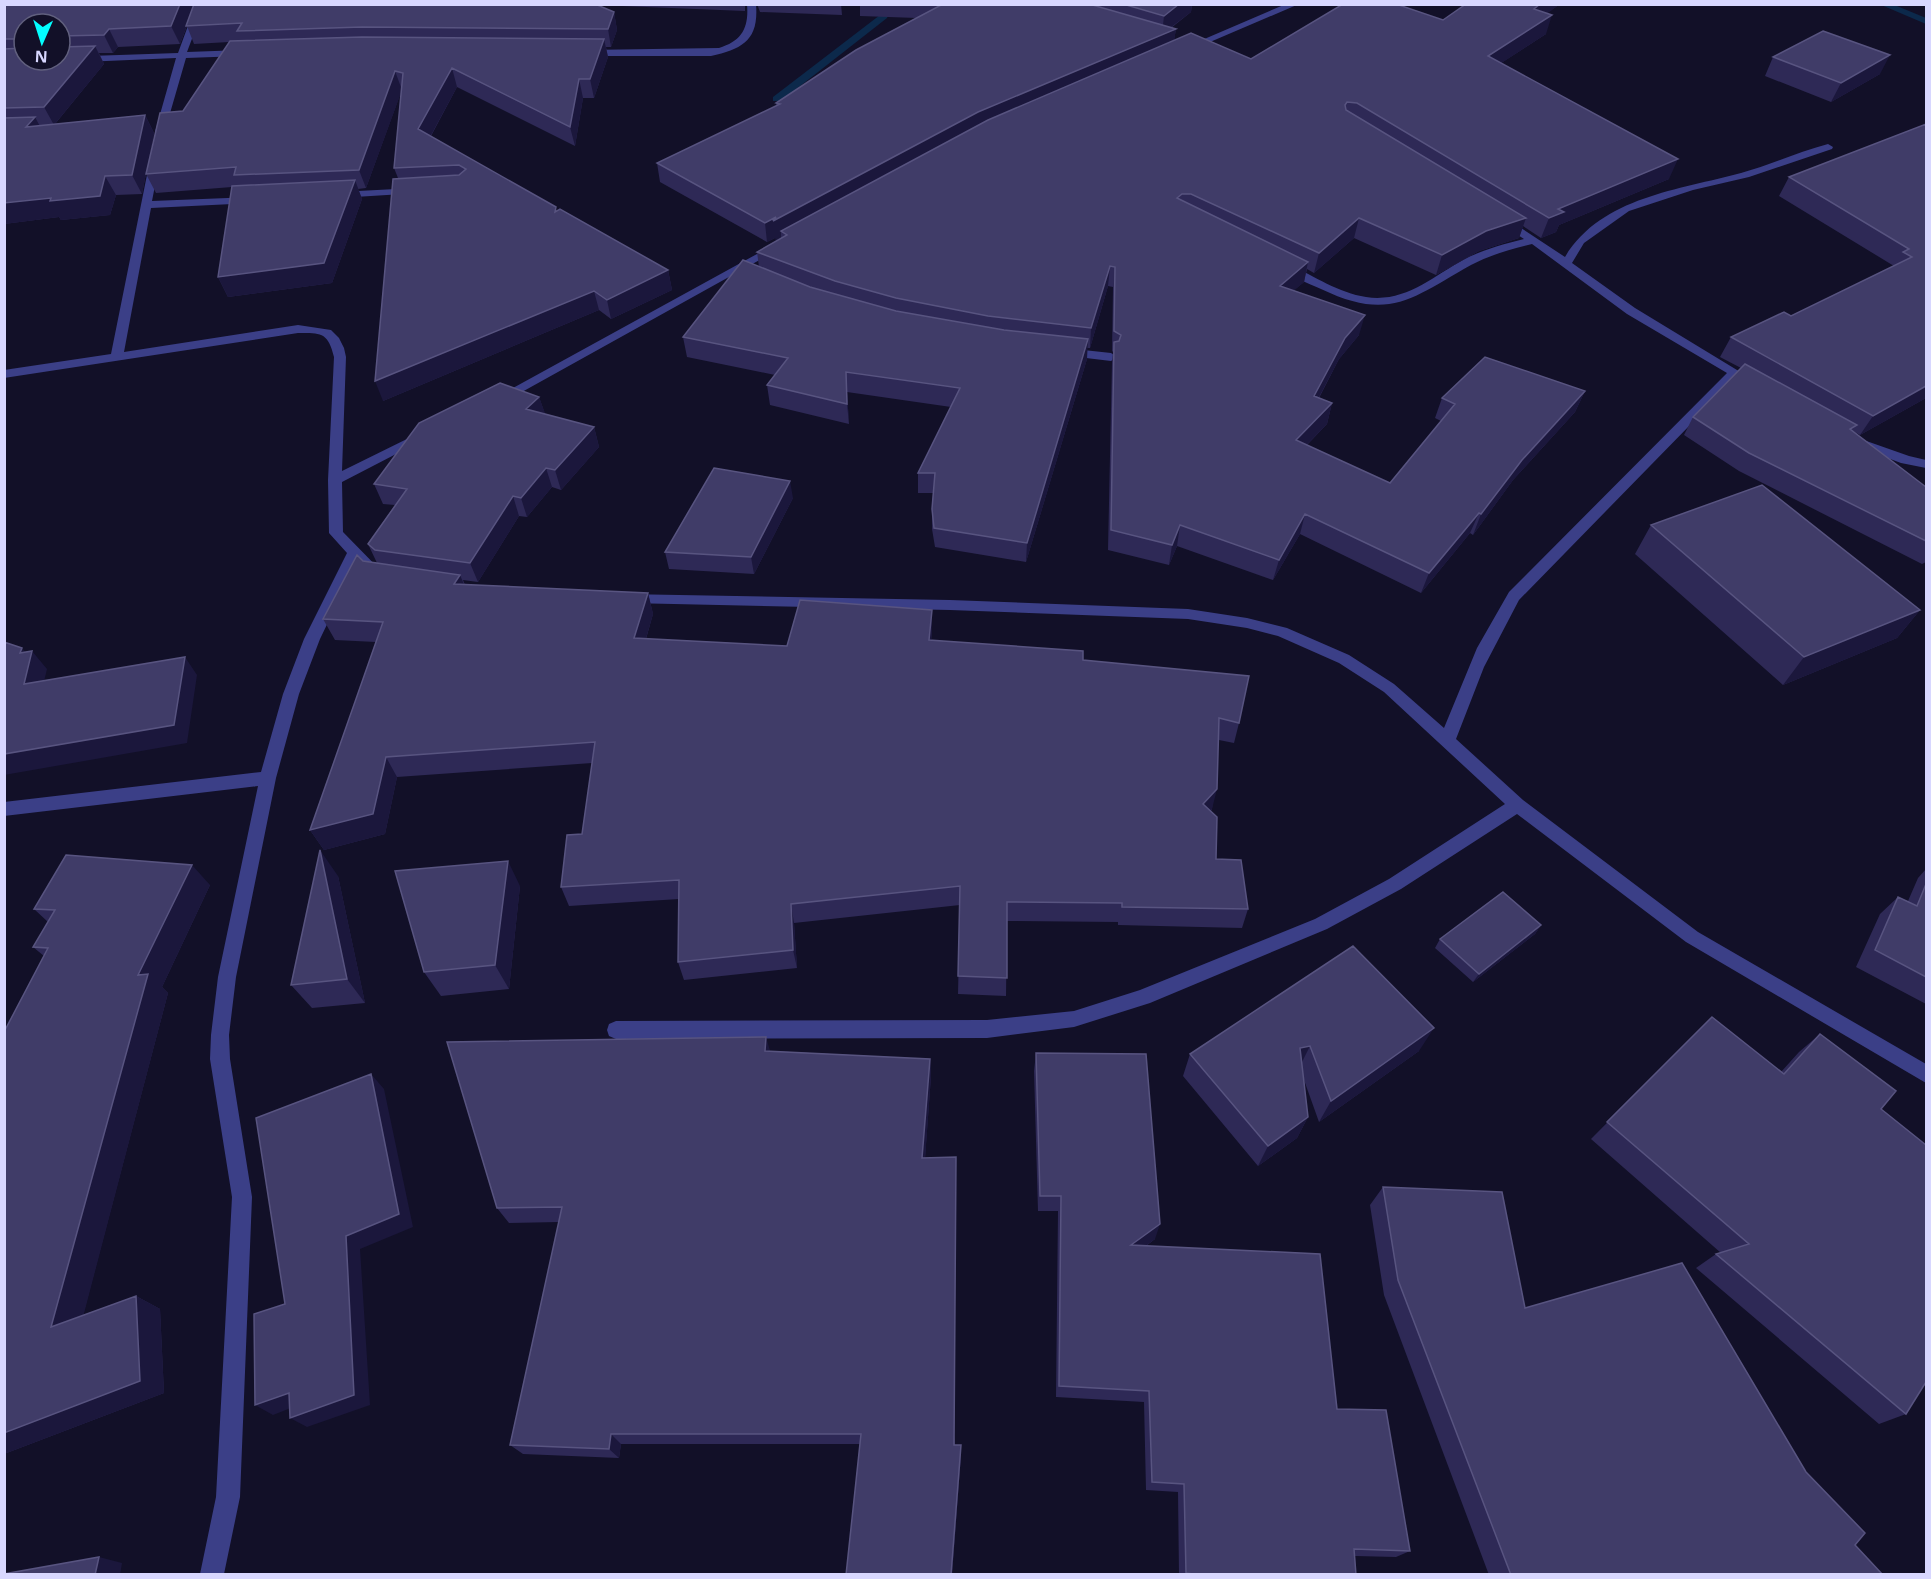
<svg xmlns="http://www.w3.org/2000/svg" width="1931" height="1579" viewBox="0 0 1931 1579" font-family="'Noto Sans',sans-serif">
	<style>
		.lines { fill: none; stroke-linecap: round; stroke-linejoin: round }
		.stream { fill: #0c294b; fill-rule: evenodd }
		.minor { fill: #3b3f87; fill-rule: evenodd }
		.wall { fill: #2e2956; fill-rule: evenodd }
		.shaded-wall { fill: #1b173c }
		.building { fill: #403c68; stroke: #585480; stroke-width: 1.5 }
	</style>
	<rect width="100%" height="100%" fill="#121028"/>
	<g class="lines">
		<path class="stream" d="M883,4H892L887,18L781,101H773V97L880,15Z
			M1879,4H1892L1926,18V24Z"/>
		<path class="minor" d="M196,4H205L187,52L242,50L247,53L242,56L186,58L164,134L155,132L176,58L60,63L55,60H60V57L178,53Z
			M747,4H756C759,40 743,49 711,56H586L581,53L586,50L719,48C742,41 749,28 747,4Z
			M1286,4H1299L1189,51L1181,49Z
			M1828,144L1833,147L1832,149L1749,177L1693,190L1629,211L1584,243L1572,263L1635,308L1760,384L1754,388L1736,378L1519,600L1484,667L1456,739L1523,800L1698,932L1926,1064V1083L1686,942L1517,814L1401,889L1327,929L1150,1003L1074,1027L987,1038L616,1039L609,1036L607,1030L609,1024L616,1021L987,1020L1074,1011L1140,990L1315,919L1389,879L1505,804L1384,692L1339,663L1278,636L1247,628L1188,619L950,610L628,603L623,602L621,598L623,594L950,600L1188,609L1247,618L1287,628L1349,655L1394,684L1444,728L1477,648L1509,592L1727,373L1627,314L1532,244C1511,249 1490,255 1471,265C1412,298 1390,322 1321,289C1308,283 1290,277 1280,267L1282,265H1290C1314,276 1339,293 1366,297C1405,303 1432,277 1463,260C1482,250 1503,244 1524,239L1498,222V218H1506L1565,257C1601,197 1679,190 1741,173C1770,165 1798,152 1828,144Z
			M155,157L160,160L152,201L253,197L258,200L253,203L151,208L124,352L298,325L331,330L339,338L344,348L346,357L342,471L415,435L420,434L427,438L342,482L343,532L386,576L379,581L374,580L357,562L320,639L299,694L276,778L236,977L229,1035L230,1059L252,1197L240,1497L224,1574H200L216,1497L232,1197L210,1059L211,1035L218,977L258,786L4,816V802L261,772L283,694L304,639L347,553L329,533L328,480L334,357C328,332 321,333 298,333L4,378V370L111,354L150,160Z
			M415,188L419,189V193L339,198L334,195L339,192Z
			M777,243L783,246L781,248L502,403H492L491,400Z
			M1065,348L1111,353L1117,357L1111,361L1061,355L1059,352L1061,349Z
			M1855,437L1909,456L1926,460V468L1901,463L1850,444L1848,441Z"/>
	</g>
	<path class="wall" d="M4,4H745V11L597,5L614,12L617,30L611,47H606L608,57L594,98H583L575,146L457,87L431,136L557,211L668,270L672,290L611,319L599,310L383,401L398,178L394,168L401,92L366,188L358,189L362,199L332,283L228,297L218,277L232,187L156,193L146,174L183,111L229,42L194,44L187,26L180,44L118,47L113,53H99L104,64L55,124L145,115L154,133L142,194L116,195L110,215L61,220L59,217L4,224ZM24,24H60V60H24Z
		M757,4H841L842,15L760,12Z
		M860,4H1192L1191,12L1171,28L1176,29L1174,40L1251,59L1443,20L1466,4H1560L1547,13L1546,34L1501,63L1669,179L1559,225L1556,232L1541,238L1523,226L1519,238L1479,251L1436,275L1354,238L1314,273L1307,269L1304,282L1294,290L1359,335L1339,359L1319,398L1332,403L1327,424L1307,445L1390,483L1441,421L1435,418L1442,398L1585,391L1575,412L1513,480L1473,535L1470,533L1421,593L1300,534L1273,580L1177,546L1169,565L1108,550L1112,362L1113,352L1112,351L1113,287L1108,286L1090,348H1087V359L1026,562L935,547L932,529V509L933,493H918V473L951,407L847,392L849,424L770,405L767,385L775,375L687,357L683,337L759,267L757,252L781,238H775L767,242L660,182L657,163L776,106V103L917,18L860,16Z
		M1773,57L1880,74L1831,102L1765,76Z
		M1926,124V398L1860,435L1853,431L1926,487V562L1922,564L1739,471L1684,435L1693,417L1741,368L1720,357L1731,337L1791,316L1894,266L1779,196L1789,177Z
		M539,397L545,414L594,427L599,447L561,490L552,487L527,517L519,516L478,582L463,580L465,585L648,593L653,614L646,639L787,646L932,631L931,640L1083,660L1239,723L1234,743L1219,740L1212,809L1211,811L1216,859L1248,909L1242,928L1118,925V922L1007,921L1006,996L958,994L960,905L794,923L797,968L684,980L678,962L679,899L569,906L561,887L582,834L592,763L397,777L385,834L324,850L310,830L376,642L335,640L323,619L363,561L377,563L368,544L395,505L383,504L374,484Z
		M793,498L754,574L669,569L665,552Z
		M1651,525L1920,610L1897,638L1783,685L1635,554Z
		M1926,869V1004L1856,967L1880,914L1898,897L1908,901L1918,878Z
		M338,876L365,1003L312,1008L291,985Z
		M210,885L162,987L168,993L83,1315L136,1296L160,1309L164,1393L4,1454V1032L44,956L33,947L48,922L34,909Z
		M520,886L509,989L441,996L424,972Z
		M1541,925L1535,934L1473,982L1435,948L1440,939Z
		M1353,946L1419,1051L1319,1122L1304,1080L1308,1117L1297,1138L1258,1166L1183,1076L1190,1054Z
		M1712,1017L1781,1072L1799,1052L1820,1034L1881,1109L1906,1414L1879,1424L1696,1268L1716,1254L1721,1253L1591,1139Z
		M770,1051L930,1059L931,1076L925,1158L955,1445H961V1455L952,1575H846L860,1444H621L619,1458L523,1454L510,1445L559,1222L509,1223L497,1208Z
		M1036,1053L1155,1239L1146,1246L1337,1409L1410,1551L1396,1557L1355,1556L1356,1575H1179L1178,1492L1146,1490L1144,1402L1056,1397L1058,1211H1038L1034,1071Z
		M1383,1187L1525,1308L1855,1545L1883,1575H1489L1384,1295L1370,1205Z"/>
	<path class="shaded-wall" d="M180,4H195L180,44L171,26Z
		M1179,4H1192L1191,12L1162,34L1164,16Z
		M1540,4H1560L1528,28L1534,9Z
		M614,12L617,30L611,47L608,29Z
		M1552,15L1546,34L1483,75L1488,56Z
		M109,29L118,47L113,53L104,35Z
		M1176,29L1173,47L781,231V238L776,241L775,238L767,242L765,223L978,112Z
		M604,39L608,57L594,98L590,79Z
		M95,46L104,64L54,125L44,107Z
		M1890,55L1880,74L1831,102L1841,83Z
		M452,68L457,87L424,148L418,129Z
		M395,71L402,90L366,188L359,170Z
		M579,79L583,98L575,146L570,127Z
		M145,115L154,133L142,194L132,175Z
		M35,117L45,136L26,127Z
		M1678,159L1669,179L1559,225L1556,232L1541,238L1549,218L1558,209Z
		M105,176L116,195L110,215L61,220L59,217L4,224V203Z
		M355,180L362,199L332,283L228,297L218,277Z
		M1359,218L1354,238L1314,273L1319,253Z
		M1526,218L1519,238L1479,251L1436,275L1442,255L1486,231Z
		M1308,262L1304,282L1276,306L1280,286Z
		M1110,266L1108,286L1090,348L1091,328Z
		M668,270L672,290L611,319L607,300Z
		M594,291L599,310L383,401L375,381Z
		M1365,315L1359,335L1339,359L1309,416L1314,396L1345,338Z
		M1088,339L1087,359L1026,562L1027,543Z
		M846,372L847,392L849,424L847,404Z
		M1926,386V398L1860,435L1873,416Z
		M1585,391L1575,412L1513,480L1473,535L1481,514L1522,460Z
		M539,397L546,416L526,409Z
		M1332,403L1327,424L1291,461L1296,440Z
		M594,427L599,447L561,490L555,470Z
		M546,468L552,487L527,517L521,498Z
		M790,481L793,498L754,574L751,557Z
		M513,496L519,516L478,582L470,563Z
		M1479,513L1470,533L1421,593L1429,573Z
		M1305,514L1300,534L1273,580L1279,560Z
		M1180,525L1177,546L1169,565L1172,545Z
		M460,575L469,596L454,584Z
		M648,593L653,614L640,659L634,638Z
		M932,610V631L930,661L929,640Z
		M1920,610L1897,638L1783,685L1804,657Z
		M22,648L30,658L32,651L47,669L39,702L24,684L20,653Z
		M185,657L197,675L187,743L4,775V754Z
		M386,757L397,777L385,834L324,850L310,830Z
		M1217,789L1212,809L1199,824L1203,804Z
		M320,850L338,876L365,1003L347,979Z
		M508,861L520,886L509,989L495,965Z
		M192,865L210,885L162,987L168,993L77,1340L51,1327L138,975Z
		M791,904L794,923L797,968L793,950Z
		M1541,925L1535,934L1473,982L1479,974Z
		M1434,1028L1419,1051L1319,1122L1331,1101Z
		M766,1037L771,1054L765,1051Z
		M1310,1046L1299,1068L1300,1048Z
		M930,1059L931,1076L924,1173L922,1158Z
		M371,1074L384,1089L413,1227L360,1249L370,1405L307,1427L290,1418L346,1236Z
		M1308,1117L1297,1138L1258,1166L1268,1146Z
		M1160,1224L1155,1239L1126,1260L1131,1245Z
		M136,1296L160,1309L164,1393L4,1454V1433Z
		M289,1393L306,1402L273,1415L255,1405Z
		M611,1434L621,1444L619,1458L609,1449Z
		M961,1445V1455L952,1575H951Z
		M99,1557L122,1563L120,1575H95Z"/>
	<path class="building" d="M4,4H180L171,26L109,29L104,35L60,36V24H24V39H4Z
		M194,4H595L614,12L608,29L362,27L237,31L242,23L186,26Z
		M943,4H1089L1176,29L978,112L773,221L776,217L765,223L657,163L780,104L776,103L856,50Z
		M1123,4H1179L1164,16Z
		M1343,4H1396L1443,20L1466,4H1540L1534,9L1552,15L1488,56L1678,159L1558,209L1564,212L1549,218L1357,103L1347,102L1345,105L1346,110L1526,218L1486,231L1442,255L1359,218L1319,253L1191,194H1182L1177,198L1308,262L1280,286L1365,315L1345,338L1314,396L1332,403L1296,440L1390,483L1455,404L1442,398L1485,357L1585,391L1522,460L1481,514L1479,513L1429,573L1305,514L1279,560L1180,525L1172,545L1111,530L1114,342L1119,341L1121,335L1114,331L1115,267L1110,266L1091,328L988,316L896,298L835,281L757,252L787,235L781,231L988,120L1191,33L1251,59Z
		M1823,31L1890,55L1841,83L1773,57Z
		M362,37L604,39L590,79H579L570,127L452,68L418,129L556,207L555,212L560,209L668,270L607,300L594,291L375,381L393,179L459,175L466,169L459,165L394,168L403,73L395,71L359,170L234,175L236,167L146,174L160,113L183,111L230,41Z
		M95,46L44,107L4,108V49L24,48V60H60V47Z
		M145,115L132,175L105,176L100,196L50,201L51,198L4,203V118L35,117L26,127Z
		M1926,124V386L1873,416L1731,337L1784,312L1791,316L1912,257L1903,252L1909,249L1789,177Z
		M355,180L324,263L218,277L232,186Z
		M743,260L810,287L896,311L1004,330L1088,339L1027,543L934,528L932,509L935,473H918L960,388L846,372L847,404L767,385L788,358L683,337Z
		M1745,364L1857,425L1850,429L1926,487V541L1749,453L1693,417Z
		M500,383L539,397L526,409L594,427L555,470L546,468L521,498L513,496L470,563L375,550L368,544L407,489L374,484L419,423Z
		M714,468L790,481L751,557L665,552Z
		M1762,485L1920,610L1804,657L1651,525Z
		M357,555L363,561L460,575L454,584L648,593L634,638L787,646L800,600L932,610L929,640L1083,651V660L1249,676L1239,723L1219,718L1217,789L1203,804L1217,817L1216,859L1241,860L1248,909L1122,907V903L1007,902V978L958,976L960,886L791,904L793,950L678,962L679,880L561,887L567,835L582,834L595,742L386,757L373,814L310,830L383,622L323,619Z
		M4,642L22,648L20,653L32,651L24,684L185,657L174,725L4,754Z
		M320,850L347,979L291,985Z
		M66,855L192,865L138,975L148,974L51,1327L136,1296L140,1381L4,1433V1032L48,948L33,947L55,910L34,909Z
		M508,861L495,965L424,972L395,871Z
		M1926,884V977L1875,950L1898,897L1917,906Z
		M1503,892L1541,925L1479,974L1440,939Z
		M1353,946L1434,1028L1331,1101L1310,1046L1300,1048L1308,1117L1268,1146L1190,1054Z
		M1712,1017L1784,1074L1820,1034L1896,1091L1881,1109L1926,1145V1382L1906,1414L1716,1254L1749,1244L1607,1122Z
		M766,1037L765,1051L930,1059L922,1158L956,1157L954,1445H961L951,1575H846L861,1434H611L609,1449L510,1445L562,1207L497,1208L447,1042Z
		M1036,1053L1146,1054L1160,1224L1131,1245L1320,1254L1337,1409L1386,1410L1410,1551L1354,1549L1356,1575H1200L1186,1573L1184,1484L1152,1482L1149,1391L1059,1386L1061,1196H1040Z
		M371,1074L399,1214L346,1236L354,1395L290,1418L289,1393L255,1405L254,1314L285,1304L256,1118Z
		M1383,1187L1502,1192L1525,1308L1682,1263L1806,1472L1865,1533L1855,1545L1883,1575H1511L1398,1280Z
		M99,1557L95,1575H4V1574Z"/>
	<rect width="1931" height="1579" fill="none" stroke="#d8d7ff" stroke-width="12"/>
	<g transform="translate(42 42) rotate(183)"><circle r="28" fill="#121028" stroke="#61607e" stroke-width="1.5"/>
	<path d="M0-4.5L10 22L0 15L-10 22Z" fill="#03feff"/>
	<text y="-9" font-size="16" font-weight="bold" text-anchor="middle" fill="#d8d7ff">N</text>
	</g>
</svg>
